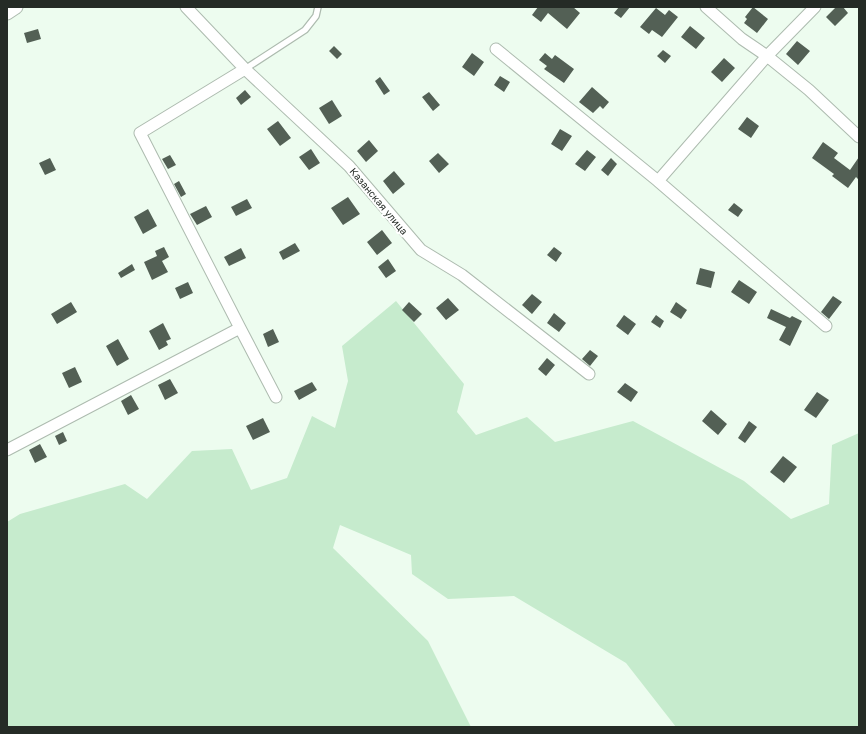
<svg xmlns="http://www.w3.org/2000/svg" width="866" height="734" viewBox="0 0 866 734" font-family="'Golos Text',sans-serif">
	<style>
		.green { fill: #c6ebcd }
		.building { fill: #536055 }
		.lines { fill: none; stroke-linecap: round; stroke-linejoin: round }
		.service-casing { stroke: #adbbaf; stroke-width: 8 }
		.minor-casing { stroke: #adbbaf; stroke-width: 13 }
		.tertiary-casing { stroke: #adbbaf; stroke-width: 15 }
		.service { stroke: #fff; stroke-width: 5.5 }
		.minor { stroke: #fff; stroke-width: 11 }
		.tertiary { stroke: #fff; stroke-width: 13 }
		.labels { text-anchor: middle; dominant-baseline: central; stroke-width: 4; stroke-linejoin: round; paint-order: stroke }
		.street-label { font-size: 10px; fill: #252b26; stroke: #fff }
	</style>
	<rect width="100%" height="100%" fill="#edfcef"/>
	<path class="green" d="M396,301L464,384L457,412L476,435L527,417L555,442L633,421L744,481L791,519L829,504L832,445L859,433V727H676L626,663L514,596L448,599L412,574L411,555L340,525L333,548L428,641L471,727H7V522L20,514L125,484L147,499L192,451L232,449L251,490L287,478L312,416L335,428L348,381L342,346Z"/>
	<path class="building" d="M538,7H573L580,13L567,29L548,13L541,22L532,15Z
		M619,7H630L621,18L614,13Z
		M753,7L768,19L757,33L744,23L747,19L745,17Z
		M836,7H843L848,13L835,26L826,17Z
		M656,8L665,15L669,10L678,17L662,37L652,30L649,34L640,27Z
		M690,26L705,38L696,49L681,37Z
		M38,29L41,39L27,43L24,33Z
		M797,41L810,51L798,65L786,54Z
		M334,46L342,54L337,59L329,51Z
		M663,50L671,56L665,63L657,56Z
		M472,53L484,62L474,76L462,67Z
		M545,53L552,59L555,55L574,69L564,83L544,69L547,66L539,60Z
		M724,58L735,68L722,82L711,72Z
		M500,76L510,82L504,92L494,85Z
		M380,77L390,91L384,95L375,81Z
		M592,87L609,102L603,109L600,106L593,113L579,102Z
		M245,90L251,97L241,105L236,98Z
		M429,92L440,105L433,111L422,97Z
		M332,100L342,116L329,124L319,108Z
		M747,117L759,126L751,138L738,129Z
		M278,121L291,138L280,146L267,129Z
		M560,129L572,136L562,151L551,144Z
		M369,140L378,151L366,162L357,151Z
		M823,142L838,153L834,158L850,170L859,157V180L856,177L848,188L832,176L834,174L812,158Z
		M311,149L320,163L309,170L299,157Z
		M587,150L596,157L585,171L575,164Z
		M438,153L449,164L439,173L429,161Z
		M170,155L176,165L168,169L162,159Z
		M50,158L56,170L45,175L39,163Z
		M611,158L617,164L608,176L601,170Z
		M394,171L405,184L393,194L383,181Z
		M179,181L186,194L181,197L174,184Z
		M348,197L360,214L343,225L331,208Z
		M247,199L252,208L236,216L231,207Z
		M734,203L743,210L738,217L728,210Z
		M206,206L212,217L197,225L190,214Z
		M148,209L157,226L143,234L134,217Z
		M382,230L392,243L377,255L367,242Z
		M295,243L300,251L283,260L279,252Z
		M164,247L169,257L162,261L168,272L152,280L144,262L157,256L155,251Z
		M554,247L562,253L556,262L547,255Z
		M241,248L246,258L229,266L224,257Z
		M388,259L396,271L386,278L378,267Z
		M132,264L135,270L121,278L118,273Z
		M700,268L715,272L711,288L696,284Z
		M739,280L757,292L749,304L731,292Z
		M188,282L193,293L180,299L175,288Z
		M532,294L542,302L532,314L522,305Z
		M833,296L842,302L829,319L821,312Z
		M448,298L459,310L446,320L436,308Z
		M71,302L77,312L57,324L51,314Z
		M409,302L422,314L414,322L402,310Z
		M676,302L687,310L681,319L670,312Z
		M771,309L790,318L792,316L802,321L790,346L779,340L786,327L767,318Z
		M554,313L566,323L559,332L547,323Z
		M624,315L636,324L628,335L616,326Z
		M656,315L664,321L660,328L651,322Z
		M163,323L171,339L166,341L168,345L159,350L149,331Z
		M273,329L279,342L268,347L263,334Z
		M118,339L129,359L117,366L106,346Z
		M590,350L598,356L590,366L582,359Z
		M547,358L555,365L546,376L538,369Z
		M75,367L82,382L69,388L62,373Z
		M170,379L178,393L165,400L158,385Z
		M312,382L317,390L299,400L294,391Z
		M625,383L638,392L631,402L617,392Z
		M817,392L829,400L816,418L804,410Z
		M131,395L139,409L128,415L121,401Z
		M711,410L727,424L718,435L702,421Z
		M263,418L270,432L253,440L246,426Z
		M749,421L757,427L745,443L738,438Z
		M63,432L67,441L59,445L55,436Z
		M40,444L47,457L35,463L29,450Z
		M783,456L797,467L784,483L770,472Z"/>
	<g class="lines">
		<g class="service-casing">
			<path id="service" d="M245,69L305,30L316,16L318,7"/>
		</g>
		<g class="minor-casing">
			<path id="minor" d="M186,7L245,69L349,166L421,250L462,275L589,374
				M706,7L742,39L767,56L809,90L859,137
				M496,49L658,181L826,326
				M245,69L140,133L240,328L276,397
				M658,181L767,56L815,7
				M7,450L240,328"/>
		</g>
		<g class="tertiary-casing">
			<path id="tertiary" d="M7,13L16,7"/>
		</g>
		<use href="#service" class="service"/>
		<use href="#minor" class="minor"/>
		<use href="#tertiary" class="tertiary"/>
	</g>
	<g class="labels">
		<g class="street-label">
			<text transform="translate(379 201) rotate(50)">Казанская улица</text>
		</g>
	</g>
	<rect width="866" height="734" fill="none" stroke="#252b26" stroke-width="16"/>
</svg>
